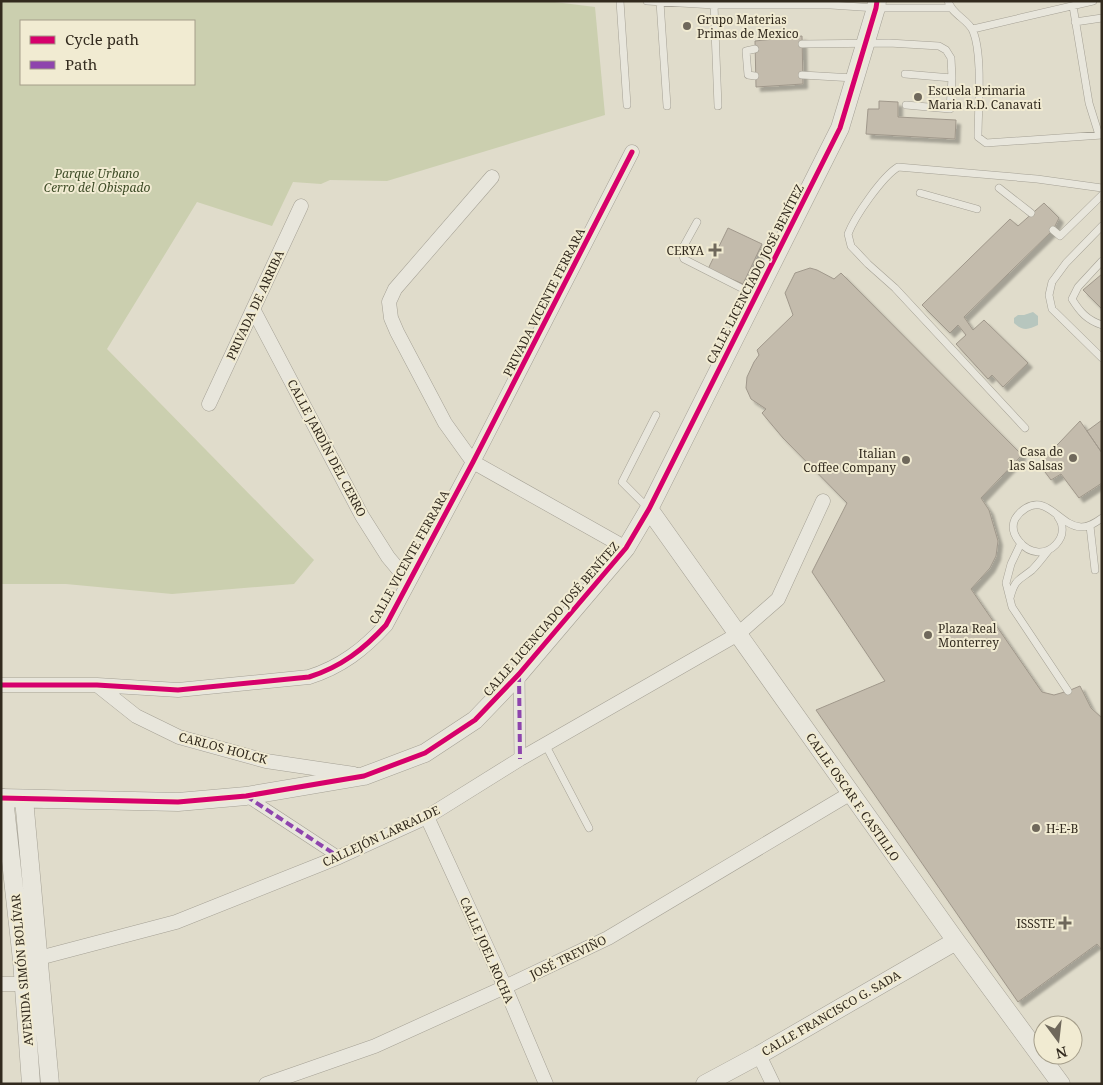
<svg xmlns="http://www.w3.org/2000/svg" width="1103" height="1085" viewBox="0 0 1103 1085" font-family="'Noto Serif',serif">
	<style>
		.green { fill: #cbcfaf; fill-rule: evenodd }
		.water { fill: #b7c6be }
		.building { fill: #c3bbac; stroke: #a0988b; filter: url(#shadow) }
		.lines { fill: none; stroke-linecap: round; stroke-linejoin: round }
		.service-casing { stroke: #a5a195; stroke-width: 8 }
		.pedestrian-casing { stroke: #a5a195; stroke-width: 12 }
		.minor-casing { stroke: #a5a195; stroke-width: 15 }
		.tertiary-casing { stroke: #a5a195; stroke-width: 19 }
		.service { stroke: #e8e6dc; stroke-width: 7 }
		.pedestrian { stroke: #e8e6dc; stroke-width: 11 }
		.minor { stroke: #e8e6dc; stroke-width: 14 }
		.tertiary { stroke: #e8e6dc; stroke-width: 18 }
		.quiet { stroke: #8e44ad; stroke-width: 4; stroke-dasharray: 8 4; stroke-linecap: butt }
		.cycleway-casing { stroke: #f1ebd2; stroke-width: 8 }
		.cycleway { stroke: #d6006c; stroke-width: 5 }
		.poi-dot { fill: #6f685b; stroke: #f1ebd2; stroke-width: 2 }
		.labels { text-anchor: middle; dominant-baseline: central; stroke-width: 4; stroke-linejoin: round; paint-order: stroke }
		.poi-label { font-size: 12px; fill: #322a1e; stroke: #f1ebd2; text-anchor: start }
		.park-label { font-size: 12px; font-style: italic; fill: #3e4c27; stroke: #f1ebd2 }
		.street-label { font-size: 12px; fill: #322a1e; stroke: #f1ebd2 }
	</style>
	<defs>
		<filter id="shadow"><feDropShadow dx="4.5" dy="4.5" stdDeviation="1" flood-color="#0004"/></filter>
	</defs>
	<rect width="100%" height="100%" fill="#e0dccb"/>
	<path class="green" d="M1,1H547L595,7L605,115L387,181L330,180L321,184L293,182L272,226L197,202L107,349L314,560L294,584L172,594L66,584H1ZM21,21H194V84H21Z"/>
	<path class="water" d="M1033,312L1038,316V325C1028,330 1023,331 1014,323V318L1018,315H1024Z"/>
	<path class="building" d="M802,36L803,84L756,87L755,41Z
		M879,101L898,102V117L956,120L955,139L866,134L868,109H879Z
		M1044,203L1059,218L1053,230L964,317L973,330L984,320L1028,363L1003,387L992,375L988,379L956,344L966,335L958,325L950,333L922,305L1010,219L1018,226Z
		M728,228L762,244L743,284L708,269Z
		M810,268L817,270L834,279L841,273L1022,455L981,498L989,510L998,541L996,556L990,568L971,589L1042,692L1054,695L1068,691L1080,686L1091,708L1102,718V950L1097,944L1018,1002L816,710L885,681L812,572L847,503L783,438L762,413L766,409L751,399L746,388L747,377L754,362L759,355L757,350L793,315L785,293L795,273Z
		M1102,274V309L1083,290Z
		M1102,420V453L1087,431Z
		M1080,421L1102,453V483L1079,498L1061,474L1051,480L1039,464Z"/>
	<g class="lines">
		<g class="service-casing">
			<path id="service" d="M620,1L627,105
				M647,1L714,5H831L876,8H950
				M948,1C952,15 968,19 973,31C983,55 978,109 978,137L986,143L1102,135
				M660,2L667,106
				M714,5L718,106
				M1073,6L1089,103L1099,135
				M1075,22L1102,18
				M973,29L1093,1
				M802,44L889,43L939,46L946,50L951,58L952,78L950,109L906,105
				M755,49L746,51L748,75L755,76
				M905,74L952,78
				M802,75L854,78
				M999,188L1031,213
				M920,193L977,209
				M697,222L681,251L684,259L755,295
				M1102,226L1066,263L1052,282L1049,295L1052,309L1102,358
				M1053,230L1060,236L1102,195
				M1102,261L1078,287L1072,299C1080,312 1087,320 1102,325
				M1025,428L895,288L868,264L851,246L848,234C855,216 882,177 898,167L1037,179L1102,188
				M648,508L622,482L656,415
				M1058,517C1060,520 1062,524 1062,527C1064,540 1051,553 1038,552C1024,551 1008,534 1015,519C1018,514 1021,511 1026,508C1048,495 1060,526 1081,527C1089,527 1095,523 1102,518
				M1090,526L1095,570
				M1021,543L1011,564L1006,583L1012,607L1068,691
				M1010,598C1015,579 1018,581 1032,570C1038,564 1043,557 1048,551
				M545,744L589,828"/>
		</g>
		<g class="pedestrian-casing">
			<path id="pedestrian" d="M519,674L520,759
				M246,796L339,857"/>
		</g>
		<g class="minor-casing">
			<path id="minor" d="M492,177L395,289L389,302L391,318L397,332L445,423L473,462L626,548
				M253,309L362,516L388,557L408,581
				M209,404L301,206
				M1,685H97L178,690L309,677C341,667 364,649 386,625L473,462L632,152
				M97,685L136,716L179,737L266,761L354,774
				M427,817L505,987L546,1084
				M30,959L39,958L176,922L339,857L427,817L520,759L738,634L778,599L823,501
				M1,984H33
				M759,1055L773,1084
				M266,1084L375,1046L505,987L608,938L851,793"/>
		</g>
		<g class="tertiary-casing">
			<path id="tertiary" d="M649,509L956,941L1061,1084
				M1,798L178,802L246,796L364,776L425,753L475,720L519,674L626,548L649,509L840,128L876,8L877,1
				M4,798L22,960L31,1084
				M24,799L50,1084
				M705,1084L759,1055L956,941"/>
		</g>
		<use href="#service" class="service"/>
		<use href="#pedestrian" class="pedestrian"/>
		<use href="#minor" class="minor"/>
		<use href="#tertiary" class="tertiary"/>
		<path class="quiet" d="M519,674L520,759
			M246,796L339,857"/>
		<g class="cycleway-casing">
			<path id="cycleway" d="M1,685H97L178,690L309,677C341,667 364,649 386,625L473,462L632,152
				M1,798L178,802L246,796L364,776L425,753L475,720L519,674L626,548L649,509L840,128L876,8L877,1"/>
		</g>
		<use href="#cycleway" class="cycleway"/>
	</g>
	<g class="poi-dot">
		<circle cx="687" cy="26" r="5"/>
		<circle cx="918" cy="97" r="5"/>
		<path d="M712.5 242.5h5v5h5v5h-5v5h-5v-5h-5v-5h5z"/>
		<circle cx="1073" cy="458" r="5"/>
		<circle cx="906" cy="460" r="5"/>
		<circle cx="928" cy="635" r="5"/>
		<circle cx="1036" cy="828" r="5"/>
		<path d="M1062.5 915.5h5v5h5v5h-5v5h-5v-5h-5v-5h5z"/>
	</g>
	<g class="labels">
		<g class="poi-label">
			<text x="697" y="19">Grupo Materias<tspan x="697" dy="14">Primas de Mexico</tspan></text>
			<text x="928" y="90">Escuela Primaria<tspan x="928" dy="14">Maria R.D. Canavati</tspan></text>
			<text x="704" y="250" text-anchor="end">CERYA</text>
			<text x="1063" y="451" text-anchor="end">Casa de<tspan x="1063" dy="14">las Salsas</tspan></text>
			<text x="896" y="453" text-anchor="end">Italian<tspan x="896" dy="14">Coffee Company</tspan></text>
			<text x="938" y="628">Plaza Real<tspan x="938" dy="14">Monterrey</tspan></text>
			<text x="1046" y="828">H-E-B</text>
			<text x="1055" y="923" text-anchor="end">ISSSTE</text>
		</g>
		<g class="park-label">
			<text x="97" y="173">Parque Urbano<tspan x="97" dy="14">Cerro del Obispado</tspan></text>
		</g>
		<g class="street-label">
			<text transform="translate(755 274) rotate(-63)">CALLE LICENCIADO JOSÉ BENÍTEZ</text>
			<text transform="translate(544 302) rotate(-63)">PRIVADA VICENTE FERRARA</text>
			<text transform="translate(255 305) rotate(-65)">PRIVADA DE ARRIBA</text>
			<text transform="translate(327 448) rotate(62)">CALLE JARDÍN DEL CERRO</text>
			<text transform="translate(409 557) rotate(-61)">CALLE VICENTE FERRARA</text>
			<text transform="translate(551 619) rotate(-49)">CALLE LICENCIADO JOSÉ BENÍTEZ</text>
			<text transform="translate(223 748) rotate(15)">CARLOS HOLCK</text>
			<text transform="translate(853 797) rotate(55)">CALLE OSCAR F. CASTILLO</text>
			<text transform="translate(381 836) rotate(-25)">CALLEJÓN LARRALDE</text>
			<text transform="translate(487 950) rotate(66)">CALLE JOEL ROCHA</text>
			<text transform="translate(568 957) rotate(-26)">JOSÉ TREVIÑO</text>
			<text transform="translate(22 970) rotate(-95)">AVENIDA SIMÓN BOLÍVAR</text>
			<text transform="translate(831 1013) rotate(-30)">CALLE FRANCISCO G. SADA</text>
		</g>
	</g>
	<rect width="1103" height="1085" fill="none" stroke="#322a1e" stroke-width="5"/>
	<rect x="20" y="20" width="175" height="65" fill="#f1ebd2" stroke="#a59e8a"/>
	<rect x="30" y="36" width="25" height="8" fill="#d6006c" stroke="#a59e8a"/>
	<text x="65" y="45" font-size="15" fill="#322a1e">Cycle path</text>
	<rect x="30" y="61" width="25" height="8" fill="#8e44ad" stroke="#a59e8a"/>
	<text x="65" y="70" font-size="15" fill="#322a1e">Path</text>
	<g transform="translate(1058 1040) rotate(165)"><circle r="24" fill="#f1ebd2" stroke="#a59e8a"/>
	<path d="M0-4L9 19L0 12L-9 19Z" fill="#6f685b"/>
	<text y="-8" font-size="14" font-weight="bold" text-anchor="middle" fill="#322a1e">N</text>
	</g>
</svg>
